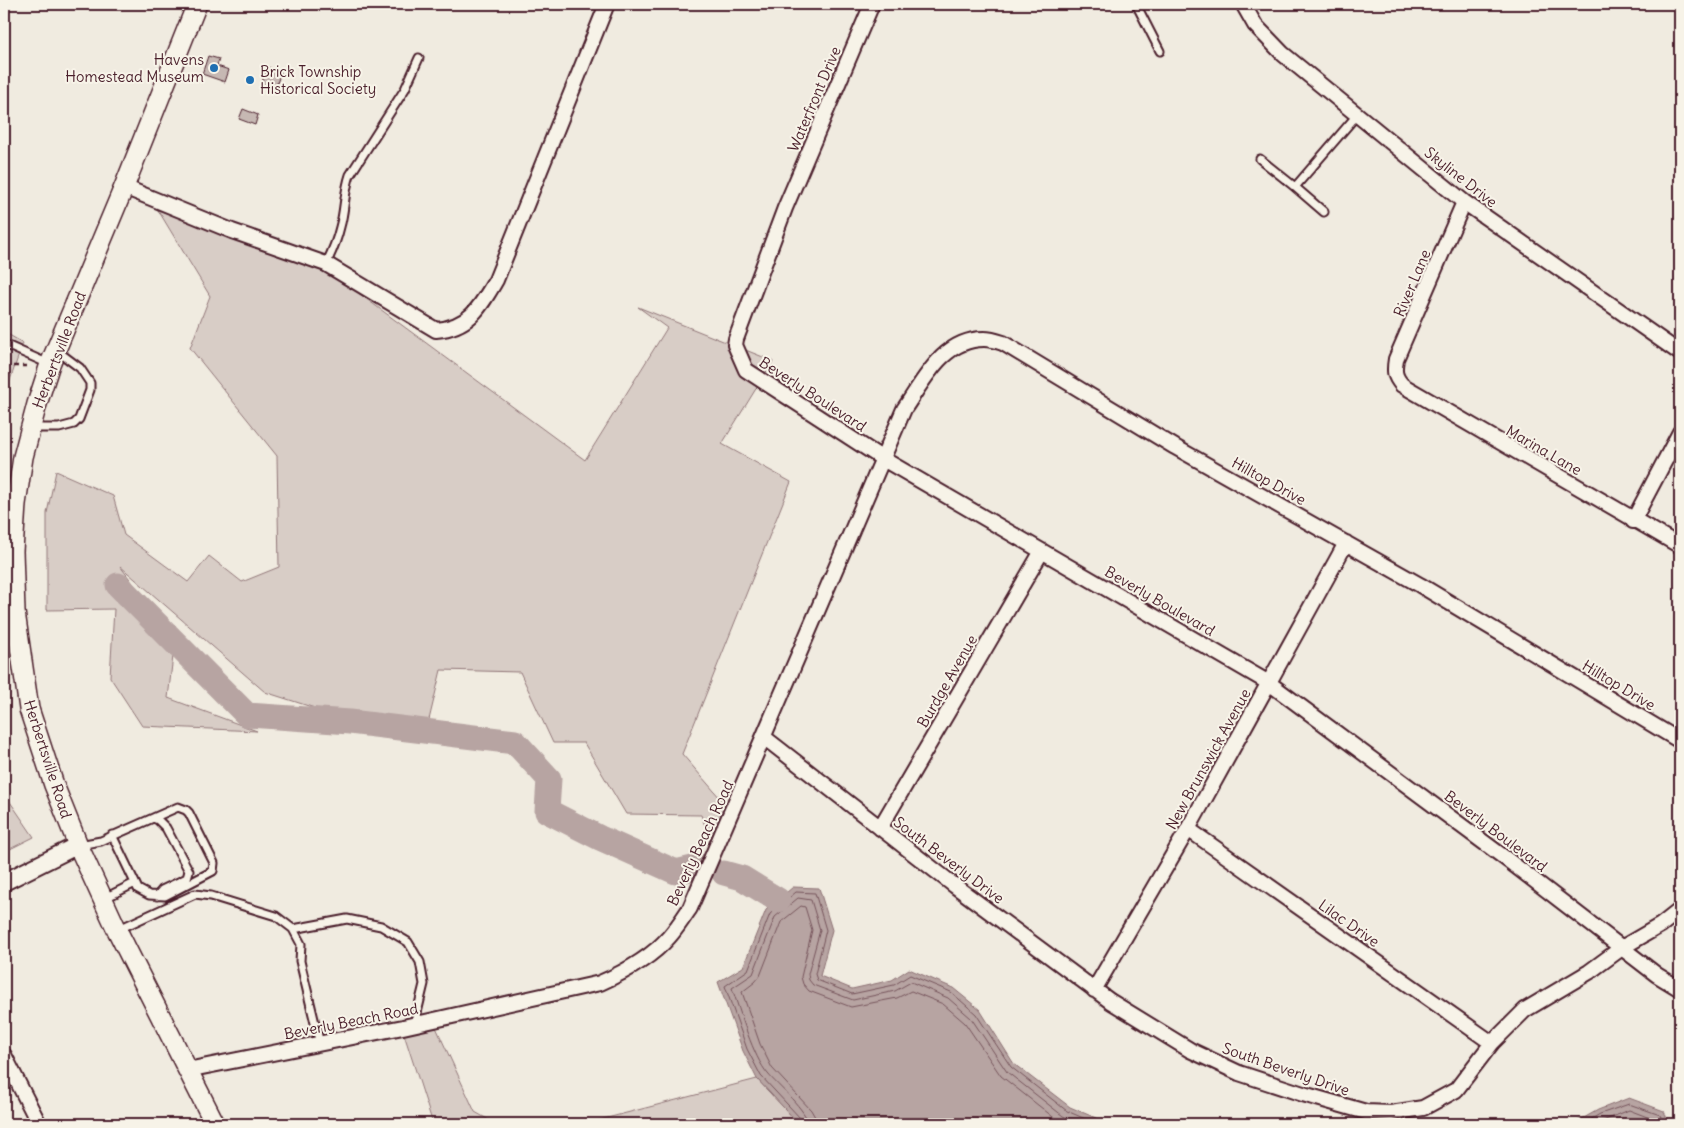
<svg xmlns="http://www.w3.org/2000/svg" width="1684" height="1128" viewBox="0 0 1684 1128" font-family="Delius,sans-serif">
	<style>
		.green { fill: #d8cdc6; stroke: #917678 }
		.water { fill: #b7a4a2; stroke: #8b6f72 }
		.lines { fill: none; stroke-linecap: round; stroke-linejoin: round }
		.shore { stroke: #76545b; stroke-width: 1 }
		.river { stroke: #b7a4a2; stroke-width: 25 }
		.building { fill: #c6b8b3; stroke: #4a1f2b }
		.service-casing { stroke: #4a1f2b; stroke-width: 11 }
		.minor-casing { stroke: #4a1f2b; stroke-width: 18 }
		.tertiary-casing { stroke: #4a1f2b; stroke-width: 20 }
		.secondary-casing { stroke: #4a1f2b; stroke-width: 22 }
		.path { stroke: #4a1f2b; stroke-width: 2.5; stroke-dasharray: 5 4; stroke-linecap: butt }
		.service { stroke: #f7f3e8; stroke-width: 7 }
		.minor { stroke: #f7f3e8; stroke-width: 14 }
		.tertiary { stroke: #f7f3e8; stroke-width: 16 }
		.secondary { stroke: #f7f3e8; stroke-width: 19 }
		.poi-dot { fill: #1f6fb2; stroke: #f7f3e8; stroke-width: 2 }
		.labels { text-anchor: middle; dominant-baseline: central; stroke-width: 4; stroke-linejoin: round; paint-order: stroke }
		.poi-label { font-size: 15px; fill: #4a1f2b; stroke: #f7f3e8; text-anchor: end }
		.street-label { font-size: 15px; fill: #4a1f2b; stroke: #f7f3e8 }
	</style>
	<rect width="100%" height="100%" fill="#f0ebe0"/>
	<filter id="ink" filterUnits="userSpaceOnUse"><feTurbulence type="fractalNoise" baseFrequency=".02" numOctaves="2"/><feDisplacementMap in="SourceGraphic" scale="10" xChannelSelector="R" yChannelSelector="G"/><feConvolveMatrix kernelMatrix="1 2 1 2 8 2 1 2 1" color-interpolation-filters="sRGB"/></filter>
	<g filter="url(#ink)">
		<path class="green" d="M158,210L323,267L585,460L667,328L638,307L773,361L722,444L791,482L682,754L727,806L711,842L701,815L626,814L584,743H553L520,672L441,670L427,728L321,710L265,692L120,566L175,639L168,698L257,731L142,726L110,677L114,609L47,610V513L56,471L113,496L124,535L188,582L209,556L242,582L279,567L277,456L190,348L210,296Z
			M4,332L23,343L9,383L4,411Z
			M4,793L34,837L4,852Z
			M435,1025L475,1112L496,1124H433L403,1031Z
			M757,1079L799,1124H584Z"/>
		<path class="water" d="M793,887L819,888L832,930L820,976L852,989L892,980L909,969L953,988L980,1010L1014,1064L1070,1107L1110,1124H799L757,1079L743,1051L718,982L743,967L766,910Z
			M1629,1098L1664,1111L1669,1124H1573L1598,1110Z"/>
		<g class="lines">
			<path class="shore" d="M802,1124L801,1119L761,1076L747,1049L725,986L748,970L770,914L796,892L815,893L826,930L815,974L817,980L852,994L894,985L910,975L951,992L976,1014L1011,1067L1067,1111L1097,1124
				M808,1124C808,1111 777,1085 768,1074C753,1057 740,1011 732,988L753,974L775,917L798,898L811,900L820,930L808,974L809,980L813,985L853,1000L895,991L911,982L948,998L971,1018L1007,1072L1063,1116L1081,1124
				M816,1124L815,1117L811,1110L772,1068L760,1044L742,992L755,982L760,976L781,922L801,906L805,907L812,930L801,977L803,984L809,991L851,1007L897,998L911,991L943,1004L965,1023L1001,1076L1062,1124
				M1583,1124L1600,1114L1629,1104L1660,1115L1664,1124
				M1596,1124L1629,1110L1655,1120L1657,1124"/>
			<path class="river" d="M118,585L247,715L350,722L515,742L549,779L547,811L600,838L676,872L701,866
				M724,873L742,878L778,900"/>
		</g>
		<path class="building" d="M208,56L219,59L217,66L229,70L225,82L202,74Z
			M267,67L281,72L275,89L261,85Z
			M243,109L258,115L255,125L239,119Z"/>
		<g class="lines">
			<g class="service-casing">
				<path id="service" d="M1136,4L1160,51
					M1260,159L1295,187L1357,115
					M1295,187L1324,212
					M326,264C332,252 337,240 340,227C345,210 344,192 350,175L405,89L419,58
					M4,344L49,364
					M33,428H59L74,424L79,419L90,390V383L80,368L56,350
					M153,818L158,820L166,828L189,871L187,878L162,890L157,896
					M79,845L101,841L178,807L186,810L189,813L214,863L213,871L165,896L149,895L138,889L112,835
					M103,899L135,883
					M293,929L347,919L381,926L408,942L420,962L424,984L414,1025
					M117,930L195,894L211,896L276,916L293,929L301,944L300,961L320,1044"/>
			</g>
			<g class="minor-casing">
				<path id="minor" d="M872,4L785,208L736,339L735,345L746,370L883,459L1269,683L1509,861L1657,975L1680,989
					M1243,4L1255,25L1283,54L1464,202L1680,353
					M124,187L232,231L326,264L436,330C470,327 480,307 496,280L607,4
					M1464,202L1396,359C1394,371 1394,376 1402,385L1680,546
					M1633,521L1680,432
					M765,738L955,886L1110,1001L1190,1050L1239,1073L1303,1094L1366,1112L1391,1113L1423,1108L1456,1090L1492,1043L1525,1010L1589,972L1623,947L1661,925L1680,910
					M880,828L1042,551
					M1188,829L1492,1043
					M1094,990L1188,829L1346,543
					M4,1055L39,1124
					M187,1070L403,1027L600,983C625,972 651,958 669,937C677,928 684,917 690,908L904,409C924,380 943,339 984,339C990,339 997,341 1003,343L1175,447L1420,585L1680,741"/>
			</g>
			<g class="tertiary-casing">
				<path id="tertiary" d="M4,882L78,845"/>
			</g>
			<g class="secondary-casing">
				<path id="secondary" d="M197,4L124,187L50,364L37,404L23,457L16,504L13,551L15,612L29,709L54,785L78,845L117,930L215,1124"/>
			</g>
			<path class="path" d="M4,366H27"/>
			<use href="#service" class="service"/>
			<use href="#minor" class="minor"/>
			<use href="#tertiary" class="tertiary"/>
			<use href="#secondary" class="secondary"/>
		</g>
	</g>
	<g class="poi-dot">
		<circle cx="214" cy="68" r="5"/>
		<circle cx="250" cy="80" r="5"/>
	</g>
	<g class="labels">
		<g class="poi-label">
			<text x="204" y="59">Havens<tspan x="204" dy="17">Homestead Museum</tspan></text>
			<text x="260" y="71" text-anchor="start">Brick Township<tspan x="260" dy="17">Historical Society</tspan></text>
		</g>
		<g class="street-label">
			<text transform="translate(814 99) rotate(-67)">Waterfront Drive</text>
			<text transform="translate(1461 177) rotate(38)">Skyline Drive</text>
			<text transform="translate(1412 283) rotate(-67)">River Lane</text>
			<text transform="translate(59 350) rotate(-69)">Herbertsville Road</text>
			<text transform="translate(813 394) rotate(33)">Beverly Boulevard</text>
			<text transform="translate(1544 450) rotate(30)">Marina Lane</text>
			<text transform="translate(1269 481) rotate(29)">Hilltop Drive</text>
			<text transform="translate(1160 601) rotate(30)">Beverly Boulevard</text>
			<text transform="translate(947 681) rotate(-60)">Burdge Avenue</text>
			<text transform="translate(1619 685) rotate(31)">Hilltop Drive</text>
			<text transform="translate(48 759) rotate(72)">Herbertsville Road</text>
			<text transform="translate(1208 759) rotate(-61)">New Brunswick Avenue</text>
			<text transform="translate(1496 831) rotate(37)">Beverly Boulevard</text>
			<text transform="translate(700 843) rotate(-65)">Beverly Beach Road</text>
			<text transform="translate(949 860) rotate(37)">South Beverly Drive</text>
			<text transform="translate(1349 923) rotate(35)">Lilac Drive</text>
			<text transform="translate(351 1021) rotate(-11)">Beverly Beach Road</text>
			<text transform="translate(1286 1069) rotate(19)">South Beverly Drive</text>
		</g>
	</g>
	<rect width="1684" height="1128" fill="none" stroke="#f7f3e8" stroke-width="20"/>
	<rect x="10" y="10" width="1664" height="1108" fill="none" stroke="#4a1f2b" stroke-width="2" filter="url(#ink)"/>
</svg>
